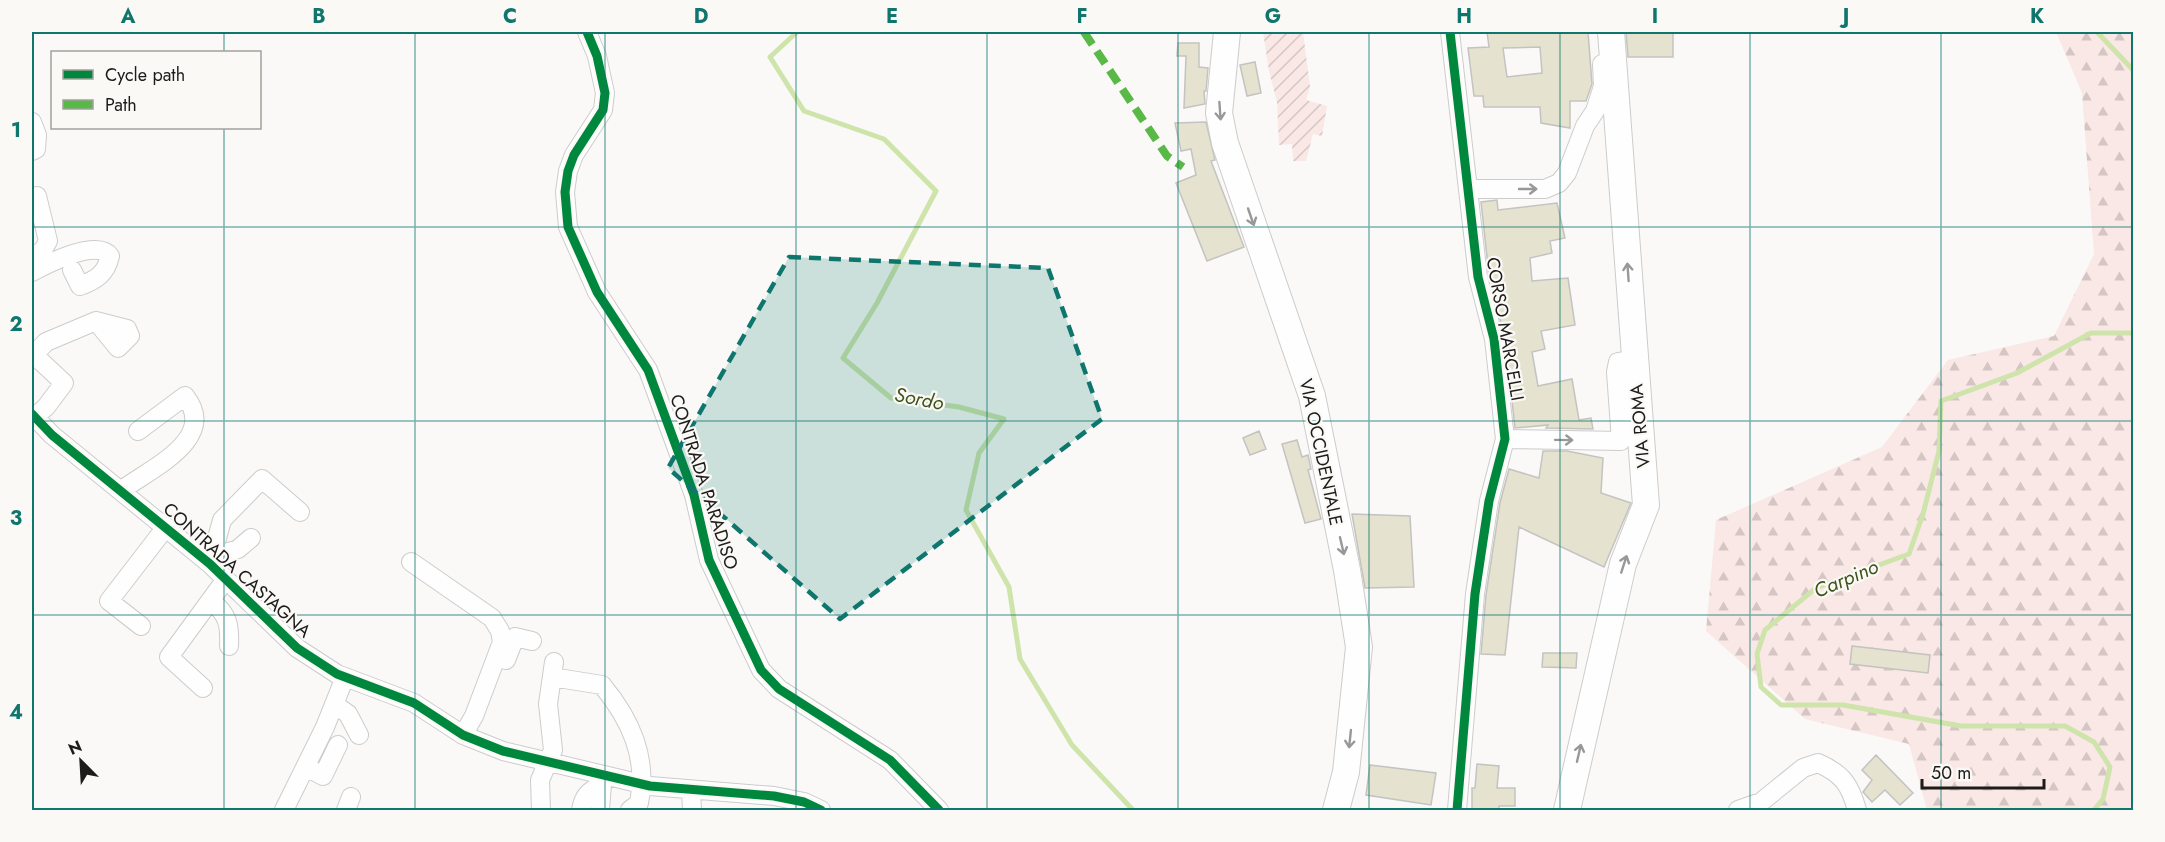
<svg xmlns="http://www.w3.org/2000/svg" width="2165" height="842" viewBox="0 0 2165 842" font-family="Jost,sans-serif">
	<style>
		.forest { fill: url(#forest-firs) }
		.garden { fill: url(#garden-furrows) }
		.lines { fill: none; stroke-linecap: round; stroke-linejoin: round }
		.stream { stroke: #cee4ab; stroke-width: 5 }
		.building { fill: #e5e2cf; stroke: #c3c3c1; stroke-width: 1.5; fill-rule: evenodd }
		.street-casing { stroke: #cdcccb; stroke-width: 20 }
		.secondary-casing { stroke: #cdcccb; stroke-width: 28 }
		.street { stroke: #fefefe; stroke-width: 18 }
		.secondary { stroke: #fefefe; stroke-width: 26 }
		.quiet { stroke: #58b947; stroke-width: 8; stroke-dasharray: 15 8; stroke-linecap: butt }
		.cycleway-casing { stroke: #fbf9f6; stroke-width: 13 }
		.cycleway { stroke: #00873e; stroke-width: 9 }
		.oneway { stroke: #999898 }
		.marked { fill: #0f766e; fill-opacity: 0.2; stroke: #0f766e; stroke-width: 4.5; stroke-dasharray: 12 8; stroke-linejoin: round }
		.grid { fill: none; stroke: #0f766e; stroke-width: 1.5; stroke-opacity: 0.55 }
		.labels { text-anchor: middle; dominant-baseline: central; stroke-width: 4.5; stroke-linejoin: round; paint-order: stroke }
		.street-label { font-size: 18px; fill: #1d1c1b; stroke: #fbf9f6 }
		.water-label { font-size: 20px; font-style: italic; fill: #3e5219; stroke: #fbf9f6 }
		.neatline { fill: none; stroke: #0f766e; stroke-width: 2 }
		.grid-label { font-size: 20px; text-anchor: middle; font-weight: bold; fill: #0f766e }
	</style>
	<defs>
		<pattern id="forest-firs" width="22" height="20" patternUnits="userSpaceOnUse" patternTransform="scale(1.5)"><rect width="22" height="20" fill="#f9e8e5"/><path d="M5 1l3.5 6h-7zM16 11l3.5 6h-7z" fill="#d5c6c4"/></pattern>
		<pattern id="garden-furrows" width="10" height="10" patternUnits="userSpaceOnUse" patternTransform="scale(1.5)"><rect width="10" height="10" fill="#f9e8e5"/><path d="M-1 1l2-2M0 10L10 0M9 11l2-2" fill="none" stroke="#d5c6c4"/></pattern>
	</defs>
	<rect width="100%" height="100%" fill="#faf9f7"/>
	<path class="forest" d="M2056,32H2133V810H1927L1909,744L1805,719L1706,631L1716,520L1882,447L1948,360L2054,336L2094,254L2082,93Z"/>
	<path class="garden" d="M1263,32H1303L1310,87L1306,100L1327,106L1322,136L1313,134L1306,161H1293L1292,144L1279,145L1277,102L1269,71Z"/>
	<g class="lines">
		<path class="stream" d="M797,32L770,57L804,111L884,139L936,191L877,303L843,358L891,398L959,407L1004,419L979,453L966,510L1009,587L1020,659L1072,745L1133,810
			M2097,32L2134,71
			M2094,810L2103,799L2110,767L2094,742L2065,726H1961L1843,705H1781L1761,687L1757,654L1765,630L1816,588L1909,554L1923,514L1939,451L1941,401L2017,373L2091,333H2134"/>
	</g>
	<path class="building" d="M1487,32H1588L1592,84L1586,101H1570V128L1541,123L1540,107H1484L1483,96H1474L1468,48L1489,47ZM1540,47L1542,73L1507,77L1503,48Z
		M1626,32H1673V57H1628Z
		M1178,43H1199V67L1208,68L1206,91H1204L1205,104L1184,108L1186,56H1177Z
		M1255,62L1261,93L1247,96L1240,65Z
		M1206,122L1215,160L1211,161L1244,247L1207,261L1176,183L1196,175L1191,149L1181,151L1175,123Z
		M1497,200L1498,210L1557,203L1565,238L1550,241L1552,253L1530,258L1532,281L1568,278L1575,325L1541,331L1545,349L1532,352L1538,386L1572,379L1579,420L1591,418L1593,429L1546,428L1548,425L1515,428L1505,338L1489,275L1481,202Z
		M1259,431L1266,449L1250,455L1243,438Z
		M1297,440L1302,457L1308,455L1311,469L1308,470L1321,519L1305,523L1282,444Z
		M1543,451H1567L1603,458L1601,493L1631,503L1604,567L1519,527L1505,655L1481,654L1486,595L1500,503L1509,469L1539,478Z
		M1352,514L1410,516L1414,587L1365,588Z
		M1852,646L1930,655L1928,673L1850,664Z
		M1543,653H1577L1576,668L1542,667Z
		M1876,755L1913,793L1900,805L1885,790L1872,802L1863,792L1872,780L1862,770Z
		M1477,764L1499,766L1497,788H1515V806H1499V810H1472V788H1475Z
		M1370,765L1436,773L1431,805L1366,795Z"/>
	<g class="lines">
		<g class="street-casing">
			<path id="street" d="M587,32L597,56L605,93L603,110L574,155L568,171L565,192L568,227L597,292L648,370L694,495L709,560L761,670L779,689L890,760L939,810
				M1450,32L1478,277L1494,339L1505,439L1489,501L1475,594L1457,810
				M32,122L37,135L36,149L32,151
				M1470,189H1545L1559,183L1567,173L1585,126L1595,111L1603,86L1602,64
				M32,198L37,196L48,241L43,250L32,258
				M32,272C47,264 97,238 110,256C106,274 96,280 80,286L72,270
				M32,357L46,342L96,321L127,329L130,336L118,348L96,321
				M32,414L52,435L210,564L297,648L337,674L414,703L463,735L503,751L650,786L774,796L804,802L821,810
				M32,419L46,407L64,383L33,354
				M1505,439L1621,441L1616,372L1618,362L1635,359
				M122,490C151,468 219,439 185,396L138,431
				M213,557L238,549L251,538
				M411,562L492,618L500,631L502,642L474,716L463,735
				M210,564L222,520L262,479L300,512
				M211,601C228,614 230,625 229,646
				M141,626L109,601L166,527
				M506,660L515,637L532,641
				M552,677L602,685C631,720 648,758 639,803L630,810
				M203,688L169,657L226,579
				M334,704L348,714L359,735
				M306,767L323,776L338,745
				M691,790L692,810
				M284,810L325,727L345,677
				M346,810L351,797
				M541,810L540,780L553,750L548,704L554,662
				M581,810C585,787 597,792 608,776
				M600,810L602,784
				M1738,810L1761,802L1803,768L1818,763C1843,774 1850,785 1857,810"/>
		</g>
		<g class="secondary-casing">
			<path id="secondary" d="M1227,32L1219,113L1225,143L1312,396L1347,570L1359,647L1346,772L1336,810
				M1567,810L1623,564L1646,505L1611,32"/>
		</g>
		<use href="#street" class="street"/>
		<use href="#secondary" class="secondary"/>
		<path class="quiet" d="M1084,32L1167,156L1183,167"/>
		<g class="cycleway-casing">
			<path id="cycleway" d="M587,32L597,56L605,93L603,110L574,155L568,171L565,192L568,227L597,292L648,370L694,495L709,560L761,670L779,689L890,760L939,810
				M1450,32L1478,277L1494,339L1505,439L1489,501L1475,594L1457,810
				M32,414L52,435L210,564L297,648L337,674L414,703L463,735L503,751L650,786L774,796L804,802L821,810"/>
		</g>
		<use href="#cycleway" class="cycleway"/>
	</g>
	<defs><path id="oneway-shaft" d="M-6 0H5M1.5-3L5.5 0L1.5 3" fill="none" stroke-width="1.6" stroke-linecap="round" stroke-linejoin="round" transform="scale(1.5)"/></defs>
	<g class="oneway">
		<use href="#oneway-shaft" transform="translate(1220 111) rotate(86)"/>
		<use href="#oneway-shaft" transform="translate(1528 189)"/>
		<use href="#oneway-shaft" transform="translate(1251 217) rotate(71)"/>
		<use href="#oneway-shaft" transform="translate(1628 272) rotate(-94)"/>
		<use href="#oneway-shaft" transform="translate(1564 440) rotate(1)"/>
		<use href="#oneway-shaft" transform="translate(1342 546) rotate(77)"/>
		<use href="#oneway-shaft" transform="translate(1624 564) rotate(-72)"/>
		<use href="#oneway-shaft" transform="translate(1350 739) rotate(96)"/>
		<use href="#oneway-shaft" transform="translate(1579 753) rotate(-77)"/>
	</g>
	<path class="marked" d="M789,257L1048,268L1102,419L840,619L668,468Z"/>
	<path class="grid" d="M224,32V52M415,32V810M605,32V810M796,32V810M987,32V810M1178,32V810M1369,32V810M1560,32V810M1750,32V810M1941,32V810M224,128V810M32,227H2134M32,421H2134M32,615H2134"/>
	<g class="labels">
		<g class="street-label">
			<text transform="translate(1505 329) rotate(80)">CORSO MARCELLI</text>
			<text transform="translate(1640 426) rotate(-95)">VIA ROMA</text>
			<text transform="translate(1321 452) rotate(78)">VIA OCCIDENTALE</text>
			<text transform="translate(704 482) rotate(72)">CONTRADA PARADISO</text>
			<text transform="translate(237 570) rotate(42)">CONTRADA CASTAGNA</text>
		</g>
		<g class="water-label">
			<text transform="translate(919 399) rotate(11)">Sordo</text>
			<text transform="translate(1846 579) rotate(-23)">Carpino</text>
		</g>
	</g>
	<rect width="2165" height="842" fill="none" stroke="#fbf9f6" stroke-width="66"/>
	<rect x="51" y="51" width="210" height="78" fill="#fbf9f6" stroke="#a2a19e" stroke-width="1.5"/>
	<rect x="63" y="70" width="30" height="9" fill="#00873e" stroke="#a2a19e" stroke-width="1.5"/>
	<text x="105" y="81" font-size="18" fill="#1d1c1b">Cycle path</text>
	<rect x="63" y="100" width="30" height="9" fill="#58b947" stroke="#a2a19e" stroke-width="1.5"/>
	<text x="105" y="111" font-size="18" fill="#1d1c1b">Path</text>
	<g transform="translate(81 761) rotate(336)" stroke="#fbf9f6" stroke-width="4.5" paint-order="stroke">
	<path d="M0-4.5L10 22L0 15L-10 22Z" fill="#1d1c1b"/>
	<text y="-9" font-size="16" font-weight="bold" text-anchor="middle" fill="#1d1c1b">N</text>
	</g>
	<path d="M1922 779v9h122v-9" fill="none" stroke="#1d1c1b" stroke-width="3"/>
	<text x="1931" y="779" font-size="18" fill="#1d1c1b" stroke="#fbf9f6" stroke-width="4.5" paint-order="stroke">50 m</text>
	<rect x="33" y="33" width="2099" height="776" class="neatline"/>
	<g class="grid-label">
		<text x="128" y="23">A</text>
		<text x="319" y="23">B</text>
		<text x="510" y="23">C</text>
		<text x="701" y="23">D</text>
		<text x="892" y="23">E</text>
		<text x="1082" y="23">F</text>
		<text x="1273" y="23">G</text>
		<text x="1464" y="23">H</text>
		<text x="1655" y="23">I</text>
		<text x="1846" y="23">J</text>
		<text x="2037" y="23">K</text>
		<text x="16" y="137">1</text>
		<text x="16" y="331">2</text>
		<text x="16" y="525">3</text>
		<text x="16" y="719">4</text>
	</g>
</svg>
